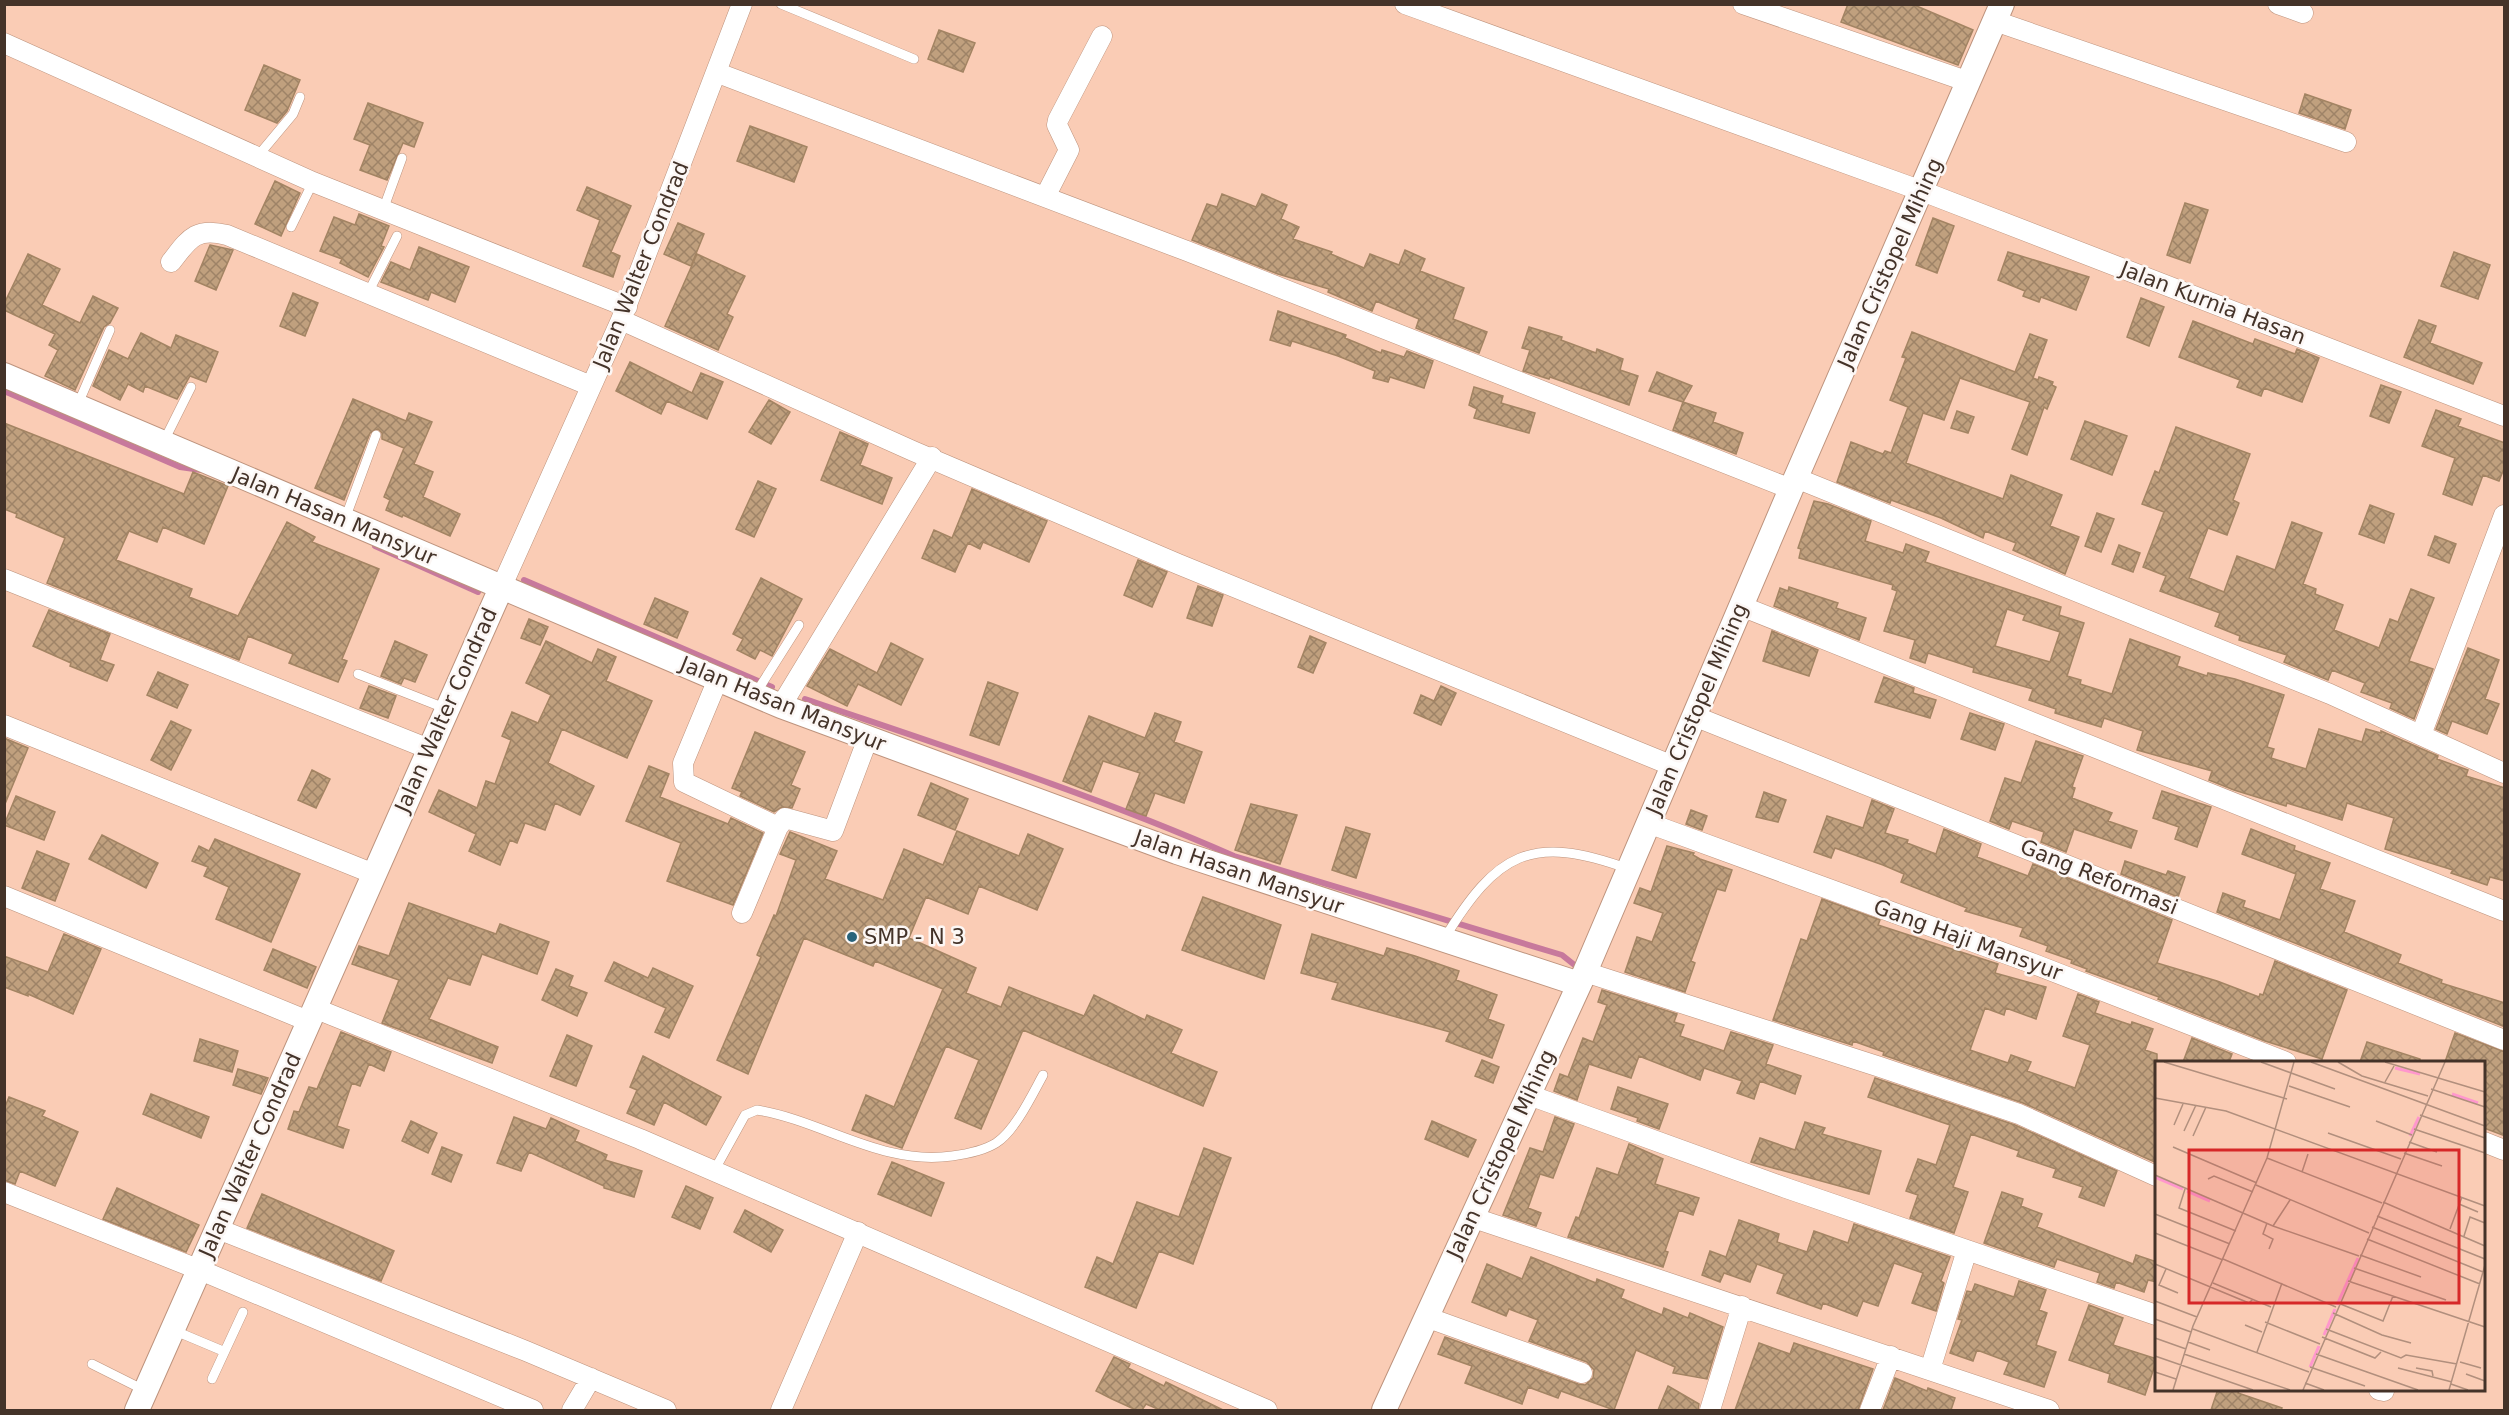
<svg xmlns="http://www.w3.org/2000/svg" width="2509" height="1415" viewBox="0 0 2509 1415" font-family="'DejaVu Sans',sans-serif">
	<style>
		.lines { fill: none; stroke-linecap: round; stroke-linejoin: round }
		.stream { stroke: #c7799c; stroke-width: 6 }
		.building { fill: url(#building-cross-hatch); stroke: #a38463; stroke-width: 1.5; fill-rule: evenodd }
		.service-casing { stroke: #bd937d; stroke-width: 10 }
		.minor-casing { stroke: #bd937d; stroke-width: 21 }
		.tertiary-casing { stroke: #bd937d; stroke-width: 26 }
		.service { stroke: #fff; stroke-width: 9 }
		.minor { stroke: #fff; stroke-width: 20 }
		.tertiary { stroke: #fff; stroke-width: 24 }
		.poi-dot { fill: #28637b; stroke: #fcf7f5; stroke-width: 2 }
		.labels { text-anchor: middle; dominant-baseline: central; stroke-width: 5; stroke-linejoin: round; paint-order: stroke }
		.street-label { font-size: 21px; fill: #443329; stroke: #fcf7f5 }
		.poi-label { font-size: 21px; fill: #443329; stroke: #fcf7f5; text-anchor: start }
		.inset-river { fill: none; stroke: #ff97cd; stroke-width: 3 }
		.inset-road { fill: none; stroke: #b18f7d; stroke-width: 1.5 }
		.view { fill: #d62828; fill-opacity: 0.15; stroke: #d62828; stroke-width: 3 }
		.inset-edge { fill: none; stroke: #443329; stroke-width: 3 }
	</style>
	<defs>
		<pattern id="building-cross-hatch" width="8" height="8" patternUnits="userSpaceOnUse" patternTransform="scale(1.5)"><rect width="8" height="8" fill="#c0a07e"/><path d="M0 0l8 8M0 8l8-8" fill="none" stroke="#9e8367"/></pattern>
	</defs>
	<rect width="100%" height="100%" fill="#faccb5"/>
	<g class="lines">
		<path class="stream" d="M4,391L180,467L201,470
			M375,546L478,592
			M524,580L772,687
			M805,699C949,748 1095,795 1234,856L1562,955L1577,967"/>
	</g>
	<path class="building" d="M1848,4H1912L1973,30L1958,65L1841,22Z
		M939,30L975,43L963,72L928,59Z
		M264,65L300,80L287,111L277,123L245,110Z
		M2305,94L2351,110L2345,129L2299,113Z
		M368,103L423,123L414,147L403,143L387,180L360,170L370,145L354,139Z
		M750,126L807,147L794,182L737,161Z
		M275,181L300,193L281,236L255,224Z
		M587,187L631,206L611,252L620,256L613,277L583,266L600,220L577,210Z
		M1222,194L1256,207L1262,194L1287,205L1281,219L1299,227L1293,239L1332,252L1331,254L1364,268L1370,254L1399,265L1405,250L1425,259L1420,271L1464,288L1453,319L1487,332L1479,353L1416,328L1419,319L1376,301L1372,311L1328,292L1329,289L1278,274L1192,240L1207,204L1217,207Z
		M2185,203L2208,210L2190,263L2167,255Z
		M359,214L389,226L381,246L384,247L368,277L340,263L342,259L320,251L334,217L355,225Z
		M1933,218L1954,226L1937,273L1916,265Z
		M678,223L704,234L691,266L664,254Z
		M210,245L233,250L216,290L195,281Z
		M419,247L469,267L455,302L431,292L428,300L381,282L391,262L410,270Z
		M2008,252L2089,277L2076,310L2041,297L2039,302L2023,296L2025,291L1998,280Z
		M2454,252L2490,265L2478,299L2441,286Z
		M28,254L60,269L42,305L80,323L93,296L118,308L110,323L104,327L75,390L45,376L58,350L49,345L55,334L4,310V304Z
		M697,254L745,276L727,314L733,317L718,350L665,326Z
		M293,293L318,303L305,336L280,326Z
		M2141,298L2164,307L2149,346L2127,337Z
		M1278,311L1346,335L1345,338L1381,353L1382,350L1404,357L1407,351L1433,361L1424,388L1390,377L1388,382L1373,378L1375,371L1338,356L1292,341L1290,346L1270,340Z
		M2419,320L2436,326L2430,343L2482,363L2473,384L2404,357Z
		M2193,321L2253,344L2255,339L2295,354L2297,349L2319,358L2302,402L2264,388L2261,396L2237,387L2240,380L2179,357Z
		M1529,327L1562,337L1561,340L1596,353L1597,349L1623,359L1620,370L1638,376L1629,405L1550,377L1549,379L1523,371L1530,350L1522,348Z
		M1912,332L2015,372L2030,334L2047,340L2033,378L2038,380L2039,377L2053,382L2052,385L2056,387L2047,409L2044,407L2027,455L2012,449L2030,402L1960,378L1944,420L1923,413L1906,463L2003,499L2011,475L2062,495L2050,526L2079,537L2065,574L2013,550L2016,543L1985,531L1983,538L1941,518L1891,500L1890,503L1837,482L1851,442L1883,454L1885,451L1891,453L1908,407L1890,400L1906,358L1902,357Z
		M141,333L171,348L176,335L218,352L206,382L190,376L177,399L145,386L143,392L128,384L120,400L93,386L109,350L128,359Z
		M630,362L692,393L701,373L723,382L707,419L667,401L661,414L616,391Z
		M1657,372L1692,386L1683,402L1649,391Z
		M2381,385L2401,392L2389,423L2370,416Z
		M1474,387L1503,396L1501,403L1535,413L1529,433L1474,418L1477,409L1469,405Z
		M353,399L406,421L409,413L432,422L414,464L433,472L423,497L460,514L450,536L403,515L402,517L386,510L390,500L384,497L404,448L382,439V433L378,429L370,433L344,500L315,488Z
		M769,400L790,412L771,444L749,432Z
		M1683,402L1716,413L1713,422L1743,433L1736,454L1673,430Z
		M2436,410L2461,419L2458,426L2505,443V466L2499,481L2483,475L2472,505L2443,494L2455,458L2422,446Z
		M1957,411L1974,417L1968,433L1951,428Z
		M2085,421L2127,436L2112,475L2071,459Z
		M4,423L184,494L193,472L228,486L204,544L163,527L157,542L129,531L116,560L192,589L189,597L238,616L287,522L315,537L312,542L379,569L342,659L347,661L338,682L289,663L293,654L248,636L239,660L47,583L65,538L16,517L17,514L4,509Z
		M2176,427L2250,454L2233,500L2239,503L2227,535L2208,528L2189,578L2224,592L2237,556L2275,570L2292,522L2322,533L2303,584L2316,589L2315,594L2343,605L2334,630L2379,648L2390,619L2398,622L2411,589L2434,598L2409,661L2433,669L2414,719L2390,708L2392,703L2361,692L2365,683L2332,670L2328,680L2284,662L2287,655L2239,640L2240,636L2215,626L2220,613L2160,591L2166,576L2143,567L2164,512L2142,504L2155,471L2159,473Z
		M840,432L868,444L860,465L892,478L882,504L821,480Z
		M758,481L776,489L754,537L736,529Z
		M972,489L1047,521L1029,562L983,542L980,549L968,543L955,572L922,558L934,530L952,538Z
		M1814,501L1828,504L1871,521L1865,541L1903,553L1906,544L1929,552L1925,562L2061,607L2059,615L2084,623L2067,676L2081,680L2080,684L2112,694L2130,639L2180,657L2177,666L2207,676L2208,673L2235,679L2284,695L2267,747L2274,749L2271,758L2306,769L2319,729L2362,742L2366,729L2381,733V731L2438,756L2437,759L2468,770L2466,776L2505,788V881L2490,877L2487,885L2451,873L2453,870L2385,849L2394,818L2347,803L2342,820L2287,803L2286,806L2234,790L2209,780L2212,771L2137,750L2143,731L2104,718L2101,727L2055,713L2056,709L2029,700L2033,689L1973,672L1974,668L1928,653L1925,663L1910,658L1915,640L1884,631L1897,591L1892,589L1893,585L1799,558L1801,549L1798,548ZM2007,609L2025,615L2023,620L2060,632L2050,662L1995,646Z
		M2370,505L2394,514L2384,543L2359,534Z
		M2097,513L2114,519L2101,552L2085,546Z
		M2435,536L2456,544L2449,563L2428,555Z
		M2119,545L2140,553L2133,572L2112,564Z
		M1138,560L1167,572L1152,607L1124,595Z
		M761,578L802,599L772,656L760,650L755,659L737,650L743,639L733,634Z
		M1198,586L1223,595L1212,626L1187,618Z
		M1789,587L1838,603L1836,608L1866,618L1859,640L1774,606L1780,588L1788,591Z
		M655,598L688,612L677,638L644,624Z
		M49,610L110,634L100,660L114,665L107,681L70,666L71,663L33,646Z
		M529,619L548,627L540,645L521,638Z
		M1772,631L1818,650L1809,676L1763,661Z
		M1310,636L1326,643L1313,673L1298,667Z
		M395,641L427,655L415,682L404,678L401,684L381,676Z
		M546,641L592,663L598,649L616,657L606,681L652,701L627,758L562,729L548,763L594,786L580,815L555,803L545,830L525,823L517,843L510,840L500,865L469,851L476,834L429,812L439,790L477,808L486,781L495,784L511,740L502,736L512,712L538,723L551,695L526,683Z
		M891,643L923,659L901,705L858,684L847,706L807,686L830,649L877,673Z
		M2468,648L2499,660L2485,699L2499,704L2487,734L2452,721L2447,734L2436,729Z
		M158,672L188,685L177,708L147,695Z
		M1884,677L1914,688L1913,693L1936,700L1930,718L1875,702Z
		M988,682L1018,693L999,745L970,735Z
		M369,686L396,696L388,718L360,708Z
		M1441,686L1456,693L1441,725L1414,713L1421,695L1434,701Z
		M1155,713L1181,722L1174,742L1202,752L1184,803L1155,793L1146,816L1126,809L1140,773L1103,761L1091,792L1063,781L1089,716L1145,738Z
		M1970,713L2004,724L1995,750L1961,739Z
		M171,721L191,730L171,770L151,760Z
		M755,732L805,752L791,785L800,789L792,808L782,807L774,812L740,796L742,792L732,788Z
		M4,738L28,748L5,804H4Z
		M2036,741L2083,756L2072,787L2075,788L2072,798L2112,813L2108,821L2137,831L2131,848L2074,829L2066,852L2041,842L2044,832L2012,821L2009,829L1990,821L2005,778L2021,783Z
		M649,766L669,774L660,797L728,824L731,818L763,833L733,905L667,881L681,843L626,821Z
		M312,770L330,779L316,808L298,800Z
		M931,783L968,799L955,830L918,815Z
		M2162,791L2211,807L2197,847L2175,839L2179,827L2153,818Z
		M1764,792L1786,800L1778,822L1756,817Z
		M16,796L55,812L44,840L4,825Z
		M1872,800L1894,809L1885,833L1908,840L1907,843L1936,854L1944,829L1981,844L1977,857L2028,876L2033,864L2172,920L2157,963L2217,981L2259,997L2260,994L2263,995L2275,961L2347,990L2322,1059L2265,1041L2158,999L2159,997L2086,971L2087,969L2071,963L2072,960L2046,951L2048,946L2020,936L2023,928L1965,911L1967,908L1901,882L1904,874L1883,865L1835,848L1831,858L1814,852L1827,816L1863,828Z
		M1251,804L1297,815L1280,864L1235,850Z
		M1691,810L1707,816L1702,830L1686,824Z
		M1346,827L1370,834L1356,878L1332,870Z
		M2251,829L2295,846L2294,850L2330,863L2320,889L2355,901L2344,932L2401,955L2398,963L2442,980L2441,983L2505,1003V1027L2217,912L2223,893L2245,901L2243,907L2280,920L2296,874L2242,854Z
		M957,831L1019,856L1028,834L1063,849L1037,910L979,886L968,914L926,897L909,938L976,968L966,993L1001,1007L1009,987L1084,1016L1094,995L1145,1020L1147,1015L1182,1030L1171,1053L1217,1072L1203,1106L1023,1030L981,1129L955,1118L979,1060L946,1046L902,1148L852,1130L866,1095L894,1107L943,989L875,961L873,966L804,938L748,1074L717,1060L761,957L757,955L774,915L776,916L796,860L780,854L790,832L837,851L825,879L883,900L904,849L943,865Z
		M102,835L158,863L146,888L89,859Z
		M215,839L300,874L271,942L216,919L229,887L204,876L208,867L192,861L199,846L209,851Z
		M1667,846L1694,853L1693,855L1700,859L1732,870L1725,891L1717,889L1691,961L1695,963L1685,992L1625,972L1637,937L1652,942L1663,913L1634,903L1640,888L1651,892Z
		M37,851L69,864L55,901L22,888Z
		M2125,861L2166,875L2168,871L2185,877L2178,897L2121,874Z
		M1203,897L1281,925L1264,979L1182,950Z
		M1822,899L1880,920L1878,925L1998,964L1995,973L2046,987L2036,1019L2006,1008L2004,1015L1985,1008L1970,1050L2008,1063L2011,1055L2031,1062L2027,1071L2075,1088L2090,1045L2063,1036L2078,994L2099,1002L2095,1013L2131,1025L2132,1022L2153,1029L2145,1050L2157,1054V1163L2023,1103L1883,1055L1884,1052L1853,1041L1852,1045L1773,1020L1801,939L1807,941Z
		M409,903L496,934L500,924L549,942L537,974L482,954L470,985L448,978L429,1019L498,1047L492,1063L382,1023L399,980L352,964L359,946L389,956Z
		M64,934L101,949L73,1014L28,994V996L4,987V956L48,972Z
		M1312,934L1384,956L1387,948L1415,956L1459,971L1456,980L1497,995L1488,1019L1504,1025L1492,1058L1446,1041L1450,1032L1332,999L1338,983L1301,973Z
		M273,949L316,967L307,988L264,970Z
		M614,962L648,978L653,968L693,986L669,1038L655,1032L666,1008L605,981Z
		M556,969L573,976L569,986L587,993L577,1016L542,1000Z
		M1602,990L1677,1014L1674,1022L1684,1025L1680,1036L1724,1051L1731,1032L1773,1045L1766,1064L1801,1076L1795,1094L1760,1081L1754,1099L1737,1093L1742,1081L1704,1068L1700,1080L1639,1056L1631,1078L1589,1064L1577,1100L1554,1091L1560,1074L1568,1077L1583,1038L1593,1042L1607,1005L1598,1002Z
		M341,1032L391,1052L384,1071L369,1064L360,1086L352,1083L337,1126L349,1130L343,1148L288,1129L294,1111L299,1112L309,1087L317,1089Z
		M2455,1033L2505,1052V1136L2484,1128V1062H2445Z
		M567,1035L592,1046L576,1086L550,1076Z
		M2192,1038L2232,1054L2229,1062H2183Z
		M200,1039L238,1051L232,1072L194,1061Z
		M2367,1042L2420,1059V1062H2360Z
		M643,1056L721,1097L706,1125L664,1102L654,1125L627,1113L637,1090L630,1087Z
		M1482,1060L1499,1067L1493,1083L1475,1076Z
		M238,1069L268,1078L261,1094L233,1085Z
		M1875,1078L2015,1125L2117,1171L2104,1206L2079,1197L2083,1187L2053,1177L2056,1169L2017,1156L2019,1151L1971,1134L1953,1187L1968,1192L1954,1233L1910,1218L1918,1195L1906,1191L1918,1159L1936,1165L1950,1125L1868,1097Z
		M1618,1087L1668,1104L1659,1129L1637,1121L1638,1118L1611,1109Z
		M151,1094L209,1117L201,1138L143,1114Z
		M9,1097L45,1111L42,1116L78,1132L55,1186L20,1171L15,1184L4,1180V1109Z
		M514,1117L546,1129L551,1118L579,1131L575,1141L607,1155L605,1160L642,1171L634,1197L604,1188V1186L529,1152L521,1171L497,1163Z
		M1555,1117L1574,1124L1553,1178L1540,1174L1528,1208L1541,1213L1536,1226L1503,1215L1530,1148L1543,1152Z
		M411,1121L437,1133L428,1153L402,1141Z
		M1432,1121L1476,1140L1468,1157L1425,1139Z
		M1805,1122L1825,1128L1822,1134L1881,1151L1869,1194L1751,1162L1760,1138L1795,1150Z
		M1629,1144L1663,1159L1655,1184L1699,1198L1693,1215L1679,1210L1665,1251L1668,1252L1663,1267L1568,1237L1576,1217L1579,1218L1597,1168L1618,1175Z
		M442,1147L462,1155L451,1182L432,1174Z
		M1204,1148L1231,1158L1193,1264L1159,1251L1136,1308L1085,1287L1097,1257L1113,1264L1137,1202L1179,1217Z
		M892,1162L944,1183L931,1216L878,1194Z
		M686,1186L713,1198L700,1229L672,1217Z
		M117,1188L199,1225L186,1252L103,1219Z
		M2002,1192L2023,1199L2021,1206L2042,1214L2037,1227L2133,1264L2136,1255L2157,1262V1282L2148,1280L2144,1292L2116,1282L2114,1288L2097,1282L2100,1273L2057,1259L2054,1267L1984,1243Z
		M262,1194L394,1251L381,1281L247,1228Z
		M745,1210L783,1230L771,1252L734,1232Z
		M1739,1220L1779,1234L1777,1242L1807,1252L1814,1231L1848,1243L1854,1224L1950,1257L1941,1281L1944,1283L1936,1311L1912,1303L1923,1273L1894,1263L1878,1306L1863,1301L1857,1316L1823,1303L1821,1309L1777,1293L1784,1274L1757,1264L1750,1282L1724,1273L1720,1282L1702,1275L1710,1251L1726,1257Z
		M1531,1257L1596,1283L1597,1279L1624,1290L1621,1298L1662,1315L1664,1308L1688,1318L1690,1313L1723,1327L1707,1379L1673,1373L1675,1367L1636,1350L1614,1410L1561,1391L1558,1398L1528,1387L1522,1404L1465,1383L1472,1366L1438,1354L1445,1337L1578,1384L1585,1385L1593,1378L1594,1370L1587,1362L1529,1341L1538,1320L1509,1309L1506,1316L1472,1302L1487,1264L1522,1279Z
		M2019,1281L2046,1290L2039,1310L2047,1313L2036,1345L2056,1352L2044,1387L2004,1374L2009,1362L1977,1350L1973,1361L1950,1353L1962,1320L1958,1319L1967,1291L1972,1292L1975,1284L2014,1297Z
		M2089,1305L2123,1318L2113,1345L2157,1359L2145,1395L2108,1382L2110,1374L2069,1360Z
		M1759,1343L1790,1354L1794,1343L1873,1369L1858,1410H1735Z
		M1114,1357L1130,1364L1128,1368L1164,1386L1166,1382L1223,1410H1160L1146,1404L1142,1410H1136L1112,1399L1096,1391Z
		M1895,1378L1927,1391L1928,1388L1955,1398L1951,1410H1883Z
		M1668,1386L1699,1404L1698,1410H1658Z
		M2218,1389H2239L2238,1393L2282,1408L2281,1410H2211Z"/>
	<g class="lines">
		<g class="service-casing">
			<path id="service" d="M781,4L914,59
				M257,157L293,114L300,97
				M383,210L402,158
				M291,227L313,182
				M368,293L397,236
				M78,404L110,330
				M164,441L191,387
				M345,519L376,435
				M358,674L447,709
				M756,693L799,625
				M1444,939C1497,853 1530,833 1629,869
				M714,1171L745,1115L757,1110C824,1121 881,1166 952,1156C967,1154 983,1151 996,1143C1015,1131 1032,1095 1043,1075
				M173,1330L223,1351
				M92,1364L144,1390
				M212,1379L243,1312"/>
		</g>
		<g class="minor-casing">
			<path id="minor" d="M1405,4L1922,191L2504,416
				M1743,4L1969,82
				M2278,4L2303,13
				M1995,21L2346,142
				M4,43L313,182L627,307
				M718,73L1187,251L1791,489
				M1045,197L1069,150L1057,125L1058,120L1102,36
				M171,262C189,239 195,227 227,235L591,386
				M621,320L913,451L1178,564L1673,766
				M1796,478L2330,694L2504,773
				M4,579L429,749
				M501,588L621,320L742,4
				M1741,606L2504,911
				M718,679L683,763L684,782L778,827L742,913
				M781,706L932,457
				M1694,716L2504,1040
				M4,725L374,874
				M2421,735L2504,515
				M1648,823L2034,964L2286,1062
				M778,827L785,818L833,831L868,738
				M4,896L308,1021
				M1585,972L1880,1067L2019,1114L2156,1176
				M314,1008L640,1139L1267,1410
				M1529,1095L1786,1188L2156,1315
				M2484,1142L2504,1150
				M4,1192L200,1270L533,1410
				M1471,1217L2049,1410
				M218,1229L526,1351L666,1410
				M1426,1317L1582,1373
				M1930,1370L1967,1250
				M2379,1390L2384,1391
				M572,1410L591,1378
				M781,1410L858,1232
				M1710,1410L1742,1306
				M1870,1410L1891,1356"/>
		</g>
		<g class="tertiary-casing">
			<path id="tertiary" d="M4,375L781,706L1177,852L1579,984
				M137,1410L501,588
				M1384,1410L1585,972L1791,489L2002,4"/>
		</g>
		<use href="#service" class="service"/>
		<use href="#minor" class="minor"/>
		<use href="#tertiary" class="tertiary"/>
	</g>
	<circle class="poi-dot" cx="852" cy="937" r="6"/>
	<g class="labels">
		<g class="street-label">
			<text transform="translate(1890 263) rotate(-66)">Jalan Cristopel Mihing</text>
			<text transform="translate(641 265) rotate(-68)">Jalan Walter Condrad</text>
			<text transform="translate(2213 303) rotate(21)">Jalan Kurnia Hasan</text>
			<text transform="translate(334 516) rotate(23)">Jalan Hasan Mansyur</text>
			<text transform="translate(783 704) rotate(22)">Jalan Hasan Mansyur</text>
			<text transform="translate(1697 709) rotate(-67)">Jalan Cristopel Mihing</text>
			<text transform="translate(446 710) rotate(-66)">Jalan Walter Condrad</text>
			<text transform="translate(1239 872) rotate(19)">Jalan Hasan Mansyur</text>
			<text transform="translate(2099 877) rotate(22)">Gang Reformasi</text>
			<text transform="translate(1968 940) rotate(20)">Gang Haji Mansyur</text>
			<text transform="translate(1501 1154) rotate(-65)">Jalan Cristopel Mihing</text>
			<text transform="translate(250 1155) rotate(-66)">Jalan Walter Condrad</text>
		</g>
		<g class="poi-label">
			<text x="864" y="937">SMP - N 3</text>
		</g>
	</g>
	<g transform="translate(2155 1061)">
		<rect width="330" height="330" fill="#faccb5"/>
		<path class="inset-river" d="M240,7L265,13M297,33L323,42M255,75L264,56M0,116L28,128M32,130L55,140M182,244L203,197M169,274L180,248M155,306L164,285"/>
		<path class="inset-road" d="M9,1L132,38M106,1L180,28M156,1L330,65M183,1L207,15L273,35M230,1L330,31M230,21L239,5M134,25L195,46M276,28L330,46M0,37L71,50L330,145M265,54L330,77M221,60L257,74M19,64L28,43M259,68L330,92M29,70L41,44M173,72L246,98M38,75L51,46M254,81L282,91M18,86L102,122M249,92L287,105M112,97L227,142M147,111L153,93M0,114L118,165L204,195M53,118L59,115L98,131M101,124L214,172M30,128L24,147L81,170M228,141L330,185M304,143L323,151M0,153L75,183M222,155L330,198M112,162L108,173L118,178L114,188M118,165L135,139M217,166L328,211M295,168L307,136M0,172L68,199M309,175L315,156L330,162M212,178L325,223M205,194L266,216M68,198L181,246M0,203L94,242L98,238M199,207L291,239M11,208L4,224L23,232M193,220L330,266M58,222L116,246M0,240L42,256M183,242L228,260L238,235M178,252L227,274L256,282M0,258L36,271M110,261L165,283M90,264L107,271M38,268L154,311M171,268L246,297L251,294L302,303M167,276L220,297L226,291M0,277L31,288M33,281L55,289M102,291L127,222M29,293L135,329M161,293L263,329M0,295L98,329M305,301L326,307M155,306L210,325M243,307L297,321M261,307L277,310L278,315M0,311L21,318M311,313L330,320M150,322L169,329M296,323L313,329M18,329L38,265L112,97L139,1M148,329L290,1M294,329L330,204"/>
		<path class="view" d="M34,89H304V242H34Z"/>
		<rect width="330" height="330" class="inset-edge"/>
	</g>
	<rect width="2509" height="1415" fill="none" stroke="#443329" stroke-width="12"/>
</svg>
